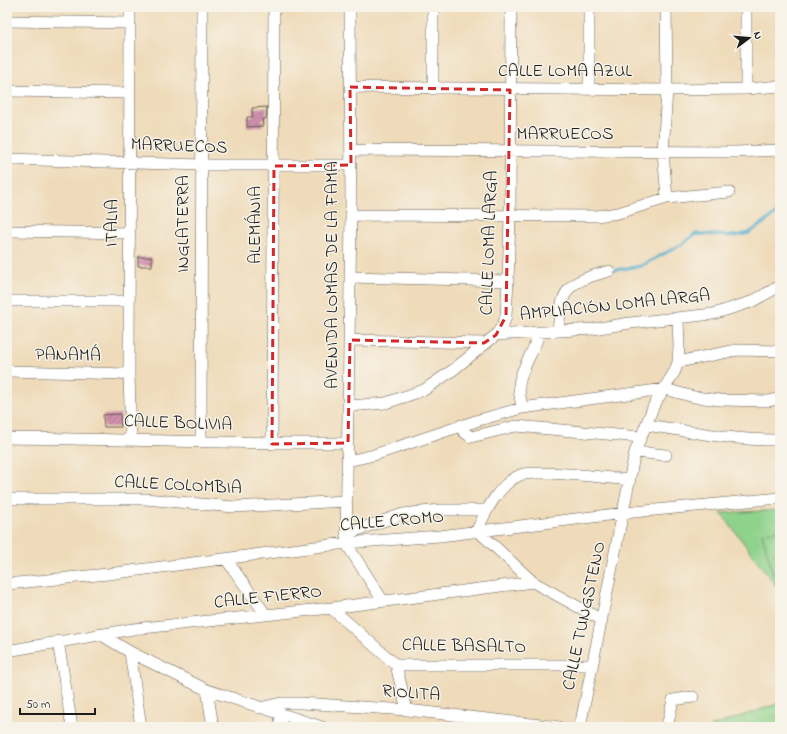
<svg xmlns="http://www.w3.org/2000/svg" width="787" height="734" viewBox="0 0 787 734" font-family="'Indie Flower',sans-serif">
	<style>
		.grass { fill: #8ed28b; stroke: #557754 }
		.park { fill: url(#park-crowns); stroke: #557754 }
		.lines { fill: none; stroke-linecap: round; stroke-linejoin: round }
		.stream { stroke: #50acce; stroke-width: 3 }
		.building { fill: url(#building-hatch) }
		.street-casing { stroke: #665f53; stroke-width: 12 }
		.street { stroke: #fff; stroke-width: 11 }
		.marked { fill: none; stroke: #d62828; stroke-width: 3; stroke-dasharray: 8 5; stroke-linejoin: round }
		.labels { text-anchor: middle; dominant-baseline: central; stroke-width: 3; stroke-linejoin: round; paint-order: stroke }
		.street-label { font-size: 18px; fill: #1c1c1c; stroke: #f7f3e8 }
	</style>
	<defs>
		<pattern id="park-crowns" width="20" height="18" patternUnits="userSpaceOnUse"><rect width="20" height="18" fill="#8ed28b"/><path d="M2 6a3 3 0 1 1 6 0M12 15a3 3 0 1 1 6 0" fill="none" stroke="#7ab477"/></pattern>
		<pattern id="building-hatch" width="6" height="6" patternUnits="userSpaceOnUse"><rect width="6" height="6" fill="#d091ad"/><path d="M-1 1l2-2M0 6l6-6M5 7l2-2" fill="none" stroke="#a8768c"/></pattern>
	</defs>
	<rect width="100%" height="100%" fill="#f7f3e8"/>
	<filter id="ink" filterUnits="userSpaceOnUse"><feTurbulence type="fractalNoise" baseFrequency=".025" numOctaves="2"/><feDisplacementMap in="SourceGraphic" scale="8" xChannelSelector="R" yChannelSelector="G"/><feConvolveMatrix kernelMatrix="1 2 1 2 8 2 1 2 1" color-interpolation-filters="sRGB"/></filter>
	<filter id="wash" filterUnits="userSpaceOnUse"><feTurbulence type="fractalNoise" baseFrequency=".012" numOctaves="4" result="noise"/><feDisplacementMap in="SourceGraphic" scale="16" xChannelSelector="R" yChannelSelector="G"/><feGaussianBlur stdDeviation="0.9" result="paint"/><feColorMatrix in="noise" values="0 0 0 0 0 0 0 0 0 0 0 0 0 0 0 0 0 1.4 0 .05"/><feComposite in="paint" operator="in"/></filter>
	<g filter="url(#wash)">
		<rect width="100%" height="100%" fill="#efdbba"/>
		<path class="grass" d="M780,510V591L721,513Z"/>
		<path class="park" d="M780,530V600L762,533Z
			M780,703V727H709Z"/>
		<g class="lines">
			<path class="stream" d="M615,270L641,266L684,243L695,234L736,236L749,233L780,211"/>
		</g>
		<g id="blocks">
			<path class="building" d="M267,107L266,119H262L263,126L247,127V117H253L252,108Z
				M138,257H152V266H138Z
				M120,414L121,427H104L103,415Z"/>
		</g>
	</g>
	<g filter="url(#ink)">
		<use href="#blocks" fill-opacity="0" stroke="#665f53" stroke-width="1"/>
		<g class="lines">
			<g class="street-casing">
				<path id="street" d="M130,7L129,374L131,439
					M350,7L351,215L346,543L383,601
					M433,7V89
					M666,7L667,90L663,152L667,198
					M746,7V89
					M7,21L130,23
					M350,87L667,90L746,89L780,86
					M589,89V7
					M7,91L129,93
					M351,150L736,152L780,150
					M7,159L202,165H351
					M351,215L597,216L618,213L667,198L729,192
					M7,231L130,233
					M350,277L508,281
					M7,301H129
					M558,331C562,287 566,283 609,271
					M496,335L593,329L630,323L713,314L751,302L780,286
					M350,340L484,343
					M678,362L737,350L780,351
					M7,371L129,374
					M349,406L386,403L424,390L453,370L496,335L503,325L506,316L508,281L510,216L511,7
					M522,408C521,401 519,393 519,386C520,369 535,351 539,333
					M461,425L464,432L471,437L516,426L640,437
					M646,425C691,431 734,441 780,440
					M7,438C121,439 234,444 348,443
					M201,442L202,7
					M272,444L274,7
					M635,452L666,455
					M348,461L374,455L479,420L522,408L665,389L694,397L721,400L769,401L780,398
					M7,499H145L234,507L347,501
					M346,534L403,514L440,510H487
					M226,559L266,615
					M7,584L108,574L346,543L440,536L624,513L780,498
					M331,608L396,665H592
					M602,620L533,582L477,530C486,511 499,484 520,475C535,469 609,478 630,480
					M100,634L130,652L207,690L322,727
					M58,641L72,727
					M7,651L133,629L331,608L533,582
					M130,652L141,727
					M396,665L407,710
					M207,690L213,727
					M259,708L281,703H301L407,710L559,727
					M280,713L281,727
					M580,727L635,452L654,405L675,371L678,362L679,346L678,319
					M667,727L673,700L693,697"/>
			</g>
			<use href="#street" class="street"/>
		</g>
	</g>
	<path class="marked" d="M350,87L510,90L506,316L496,335L484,343L350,340L348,443L272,444L274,166L351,165Z"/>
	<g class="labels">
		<g class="street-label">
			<text x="565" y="72">CALLE LOMA AZUL</text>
			<text x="565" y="135">MARRUECOS</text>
			<text transform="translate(179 147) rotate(2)">MARRUECOS</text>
			<text transform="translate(113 223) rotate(-89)">ITALIA</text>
			<text transform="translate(184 224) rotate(-90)">INGLATERRA</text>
			<text transform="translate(256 225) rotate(-90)">ALEMÁNIA</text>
			<text transform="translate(490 243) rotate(-88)">CALLE LOMA LARGA</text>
			<text transform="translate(333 275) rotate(-90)">AVENIDA LOMAS DE LA FAMA</text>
			<text transform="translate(615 306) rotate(-6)">AMPLIACIÓN LOMA LARGA</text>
			<text transform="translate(68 356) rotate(1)">PANAMÁ</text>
			<text transform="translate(178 424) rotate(2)">CALLE BOLIVIA</text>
			<text transform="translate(178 486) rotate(3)">CALLE COLOMBIA</text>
			<text transform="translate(392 522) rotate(-5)">CALLE CROMO</text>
			<text transform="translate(268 598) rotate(-6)">CALLE FIERRO</text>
			<text transform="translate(585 616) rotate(-78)">CALLE TUNGSTENO</text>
			<text transform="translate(464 647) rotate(1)">CALLE BASALTO</text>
			<text transform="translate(411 694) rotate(5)">RIOLITA</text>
		</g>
	</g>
	<rect width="787" height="734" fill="none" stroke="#f7f3e8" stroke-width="24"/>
	<g transform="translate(749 38) rotate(74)" stroke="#f7f3e8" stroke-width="3" paint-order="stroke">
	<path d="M0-3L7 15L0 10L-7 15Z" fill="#1c1c1c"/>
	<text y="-6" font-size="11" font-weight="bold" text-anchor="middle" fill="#1c1c1c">N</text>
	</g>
	<path d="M20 708v6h75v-6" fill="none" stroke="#1c1c1c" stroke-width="2"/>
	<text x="26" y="708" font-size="12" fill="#1c1c1c" stroke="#f7f3e8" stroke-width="3" paint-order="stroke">50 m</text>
</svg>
